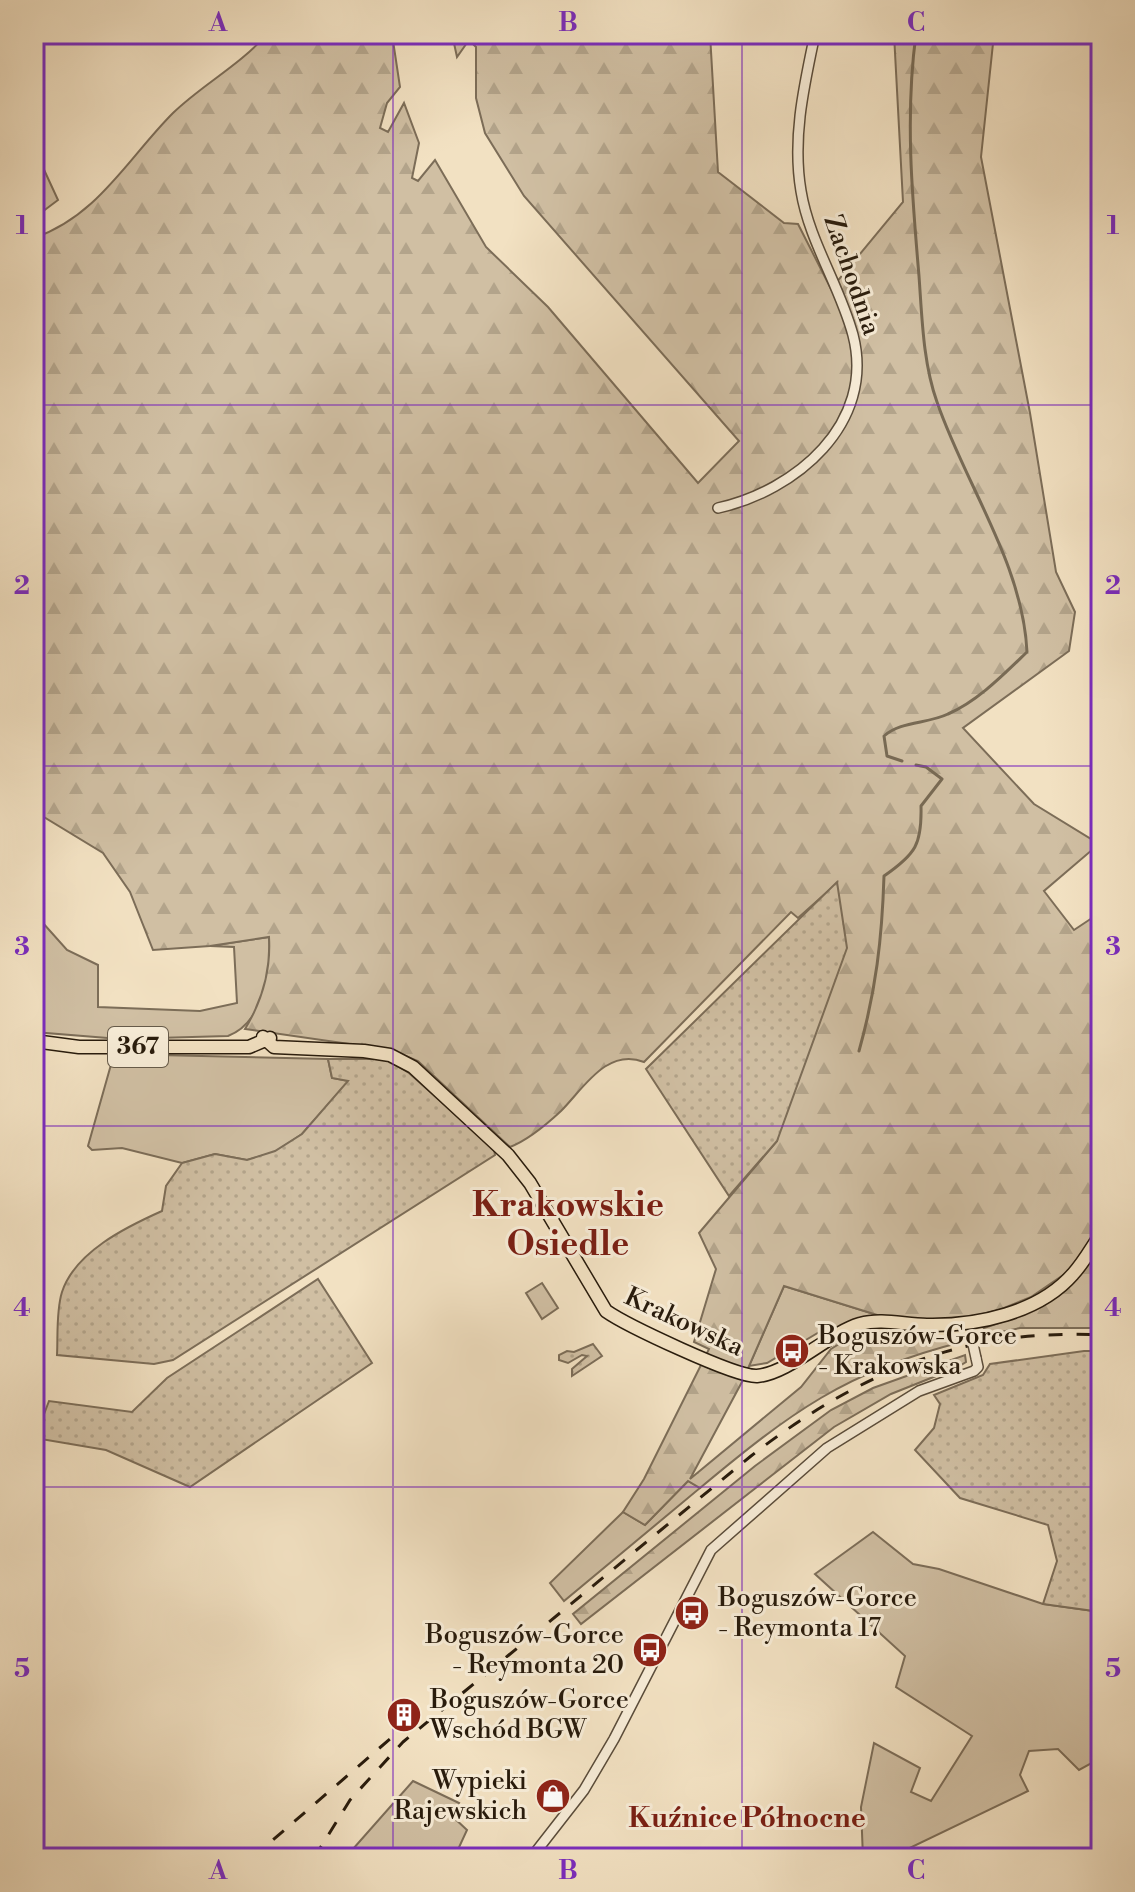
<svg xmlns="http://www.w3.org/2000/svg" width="1135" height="1892" viewBox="0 0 1135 1892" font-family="'Libre Bodoni',serif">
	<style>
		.grass { fill: #d0bfa3; stroke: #7c6d58; stroke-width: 2 }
		.forest { fill: url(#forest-firs); stroke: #7c6d58; stroke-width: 2 }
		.garden { fill: url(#garden-dots); stroke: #7c6d58; stroke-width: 2 }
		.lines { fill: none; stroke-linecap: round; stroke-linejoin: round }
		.stream { stroke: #786a54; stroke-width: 3 }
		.tertiary-casing { stroke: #5a4c3a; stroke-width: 12 }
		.primary-casing { stroke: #281b0c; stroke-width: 15 }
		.tertiary { stroke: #f7ecd7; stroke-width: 9 }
		.primary { stroke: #f2e1c2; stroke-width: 12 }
		.rail { stroke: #281b0c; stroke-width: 3; stroke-dasharray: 14 14; stroke-linecap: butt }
		.tertiary-bridge-casing { stroke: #5a4c3a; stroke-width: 12; stroke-linecap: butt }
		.tertiary-bridge { stroke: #f7ecd7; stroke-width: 9 }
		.grid { fill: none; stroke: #7b2cbf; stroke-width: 2; stroke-opacity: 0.55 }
		.labels { text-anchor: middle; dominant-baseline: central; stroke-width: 6; stroke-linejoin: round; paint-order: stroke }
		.shield { fill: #f7ecd7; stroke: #665a49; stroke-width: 2 }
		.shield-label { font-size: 24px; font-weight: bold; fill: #281b0c }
		.street-label { font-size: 26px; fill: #281b0c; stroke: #f7ecd7 }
		.poi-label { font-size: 26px; fill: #281b0c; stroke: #f7ecd7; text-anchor: start }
		.neighbourhood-label { font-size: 28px; font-weight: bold; fill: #7a1f14; stroke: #f7ecd7 }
		.district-label { font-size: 34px; font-weight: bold; fill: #7a1f14; stroke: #f7ecd7 }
		.neatline { fill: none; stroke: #7b2cbf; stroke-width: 3 }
		.grid-label { font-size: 26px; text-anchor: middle; font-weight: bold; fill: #7b2cbf }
	</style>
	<defs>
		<pattern id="forest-firs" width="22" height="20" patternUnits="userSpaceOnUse" patternTransform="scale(2)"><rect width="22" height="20" fill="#d0bfa3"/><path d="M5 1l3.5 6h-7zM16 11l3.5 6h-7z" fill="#b3a48b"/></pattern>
		<pattern id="garden-dots" width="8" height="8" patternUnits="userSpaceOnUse" patternTransform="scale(2)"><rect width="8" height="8" fill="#d0bfa3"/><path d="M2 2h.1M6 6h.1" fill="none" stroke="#b3a48b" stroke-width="1.8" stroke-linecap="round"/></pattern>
	</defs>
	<rect width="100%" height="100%" fill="#f2e1c2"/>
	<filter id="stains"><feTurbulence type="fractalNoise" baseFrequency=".0025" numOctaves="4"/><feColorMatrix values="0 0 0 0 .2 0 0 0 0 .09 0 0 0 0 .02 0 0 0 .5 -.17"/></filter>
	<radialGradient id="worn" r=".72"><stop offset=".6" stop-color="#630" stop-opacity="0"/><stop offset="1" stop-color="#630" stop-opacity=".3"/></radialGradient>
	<path class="grass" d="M34,913L67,950L98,965V1007L200,1011L237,1003L234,947L210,946L269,937C271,972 264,1022 228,1036L120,1039L34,1032Z
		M114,1054L328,1059L332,1078L349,1081L302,1134L275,1152L247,1160L215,1154L182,1163L122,1148L92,1150L88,1146Z
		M542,1283L558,1308L542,1319L526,1293Z
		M784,1286L890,1319L863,1318L831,1333L821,1331L767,1363L749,1366Z
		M688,1481L700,1488L564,1601L550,1583L623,1512L645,1525Z
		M873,1532L913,1564L939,1569L1043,1604L1101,1612V1758L1079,1770L1058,1749L1029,1751L1020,1775L1028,1791L889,1858H863L861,1807L874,1743L920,1768L911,1792L931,1801L972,1736L896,1687L905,1656L815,1574Z
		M413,1781L459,1803L451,1815L467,1830L455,1856L345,1858Z"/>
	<path class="forest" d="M267,34H392L400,87L387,103L380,128L388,132L404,103L419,143L412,178L418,181L435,160L486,247L548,307L698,483L739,441L524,196L485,133L476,98V47L469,40L457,57L452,34H710L718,172L784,223L798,224L831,289L903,202L894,34H994L981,157L1030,413L1056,572L1075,612L1069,651L963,728L1034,804L1099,844L1044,891L1074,930L1101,912V1225L1069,1271L1031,1297L999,1310L949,1322L890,1319L784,1286L743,1380L690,1479L801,1387L831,1349L847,1339L867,1332H885L905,1340L954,1336L962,1342C846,1371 790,1413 700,1488L688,1481L645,1525L623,1512L644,1479L709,1349L694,1342L716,1269L699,1233L777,1141L837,883L798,918L791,912L644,1062C607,1047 583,1089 561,1111C546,1125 528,1140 510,1147L418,1061L391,1050L245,1029C262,1001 271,970 269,937L210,946L153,950L130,892L103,853L39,814L34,806V238C98,216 128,158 173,113C203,84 239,66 267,34Z
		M34,148L58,200L34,218Z
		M1101,1249V1328H1020L981,1336L984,1328C1037,1311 1067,1295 1101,1249Z
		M965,1355L966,1362L956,1368L891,1394L834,1427L581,1624L573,1614L755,1466L831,1410L873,1388Z"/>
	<path class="garden" d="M837,882L847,948L777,1141L729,1196L646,1069Z
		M328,1059H386L409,1073L494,1149L495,1155L173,1360L154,1364L57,1355C58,1336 56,1311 62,1292C75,1252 126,1227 162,1211L166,1186L182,1163L215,1154L247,1160L275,1151L302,1134L348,1081L332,1078Z
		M318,1279L372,1363L190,1487L106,1450L35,1438L49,1401L132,1412L167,1378Z
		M593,1344L602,1356L572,1376V1369L587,1356L582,1355L568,1363L559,1360V1355L567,1351L574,1352Z
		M1084,1351H1101V1612L1043,1604L1057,1561L1048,1525L960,1498L915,1450L934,1428L940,1404L934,1395L983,1375L990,1364Z"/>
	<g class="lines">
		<path class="stream" d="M902,761L887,756L884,736C901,721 927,724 948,714C978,701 1004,674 1027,652C1023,564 965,484 937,402C923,363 922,317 919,276C912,195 905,115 916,34
			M859,1051C876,990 882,939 884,876C916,854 922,844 921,806L942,779L926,767L916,765"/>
		<g class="tertiary-casing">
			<path id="tertiary" d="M718,508C795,491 876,424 853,335C840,286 809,241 801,191C792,138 804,86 815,34
				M531,1858L584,1790L614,1739L711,1550L827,1448L919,1391L974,1371L978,1367L976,1358"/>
		</g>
		<g class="primary-casing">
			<path id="primary" d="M263,1037L274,1047L364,1051L390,1055L413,1067L508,1155L530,1183L606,1311C626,1325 735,1377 757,1376C790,1373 827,1334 860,1324C882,1318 905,1325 927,1325C977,1326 1039,1313 1073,1274C1084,1262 1092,1247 1101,1234
				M34,1041L79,1047H249L270,1038"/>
		</g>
		<use href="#tertiary" class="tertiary"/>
		<use href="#primary" class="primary"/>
		<path class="rail" d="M252,1858L405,1726
			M314,1858L350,1800L403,1742L751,1456C858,1373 964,1328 1101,1335"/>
		<g class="tertiary-bridge-casing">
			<path id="tertiary-bridge" d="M971,1335L976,1358"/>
		</g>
		<use href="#tertiary-bridge" class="tertiary-bridge"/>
	</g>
	<path class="grid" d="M393,34V1858M742,34V1858M34,405H1101M34,766H1101M34,1126H1101M34,1487H1101"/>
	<defs>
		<g id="bus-disc" transform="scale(1.8)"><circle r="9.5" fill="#8f2418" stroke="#f7ecd7"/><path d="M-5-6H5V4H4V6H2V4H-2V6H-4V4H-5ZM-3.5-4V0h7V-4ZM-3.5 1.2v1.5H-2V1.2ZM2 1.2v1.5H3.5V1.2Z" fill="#fff"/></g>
		<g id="building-disc" transform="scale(1.8)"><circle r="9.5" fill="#8f2418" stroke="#f7ecd7"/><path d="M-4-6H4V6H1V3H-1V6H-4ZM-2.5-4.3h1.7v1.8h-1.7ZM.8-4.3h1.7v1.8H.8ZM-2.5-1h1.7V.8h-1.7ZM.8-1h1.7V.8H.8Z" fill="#fff"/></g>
		<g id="shop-disc" transform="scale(1.8)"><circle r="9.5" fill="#8f2418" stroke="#f7ecd7"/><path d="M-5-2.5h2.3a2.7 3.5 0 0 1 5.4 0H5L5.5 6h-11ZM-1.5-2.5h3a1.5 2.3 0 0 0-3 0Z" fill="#fff"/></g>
	</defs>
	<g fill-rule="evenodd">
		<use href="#bus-disc" x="792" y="1351"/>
		<use href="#bus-disc" x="692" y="1613"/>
		<use href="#bus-disc" x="650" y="1650"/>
		<use href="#building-disc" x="404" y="1715"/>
		<use href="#shop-disc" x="553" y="1796"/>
	</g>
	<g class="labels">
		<rect class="shield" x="108" y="1027" width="60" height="40" rx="6"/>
		<g class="shield-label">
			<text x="138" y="1047">367</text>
		</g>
		<g class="street-label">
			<text transform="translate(852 275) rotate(71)">Zachodnia</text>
			<text transform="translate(684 1322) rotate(25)">Krakowska</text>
		</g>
		<g class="poi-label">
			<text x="818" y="1336">Boguszów-Gorce<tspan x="818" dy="30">- Krakowska</tspan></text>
			<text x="718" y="1598">Boguszów-Gorce<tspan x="718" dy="30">- Reymonta 17</tspan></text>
			<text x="624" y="1635" text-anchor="end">Boguszów-Gorce<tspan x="624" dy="30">- Reymonta 20</tspan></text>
			<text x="430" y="1700">Boguszów-Gorce<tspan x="430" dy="30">Wschód BGW</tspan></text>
			<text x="527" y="1781" text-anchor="end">Wypieki<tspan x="527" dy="30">Rajewskich</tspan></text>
		</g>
		<g class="neighbourhood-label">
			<text x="747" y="1818">Kuźnice Północne</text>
		</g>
		<g class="district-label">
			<text x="568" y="1206">Krakowskie<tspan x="568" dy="39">Osiedle</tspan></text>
		</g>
	</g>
	<rect width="1135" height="1892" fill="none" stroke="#f2e1c2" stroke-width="88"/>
	<rect x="44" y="44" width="1047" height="1804" class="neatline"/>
	<g class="grid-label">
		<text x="218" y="31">A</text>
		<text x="568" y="31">B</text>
		<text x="916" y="31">C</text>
		<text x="22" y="234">1</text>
		<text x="1113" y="234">1</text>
		<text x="22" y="594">2</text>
		<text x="1113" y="594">2</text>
		<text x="22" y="955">3</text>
		<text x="1113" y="955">3</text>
		<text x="22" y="1316">4</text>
		<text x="1113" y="1316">4</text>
		<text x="22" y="1677">5</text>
		<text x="1113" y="1677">5</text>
		<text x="218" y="1879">A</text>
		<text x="568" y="1879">B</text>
		<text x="916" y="1879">C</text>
	</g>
	<rect width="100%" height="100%" filter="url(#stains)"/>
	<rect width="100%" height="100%" fill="url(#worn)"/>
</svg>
